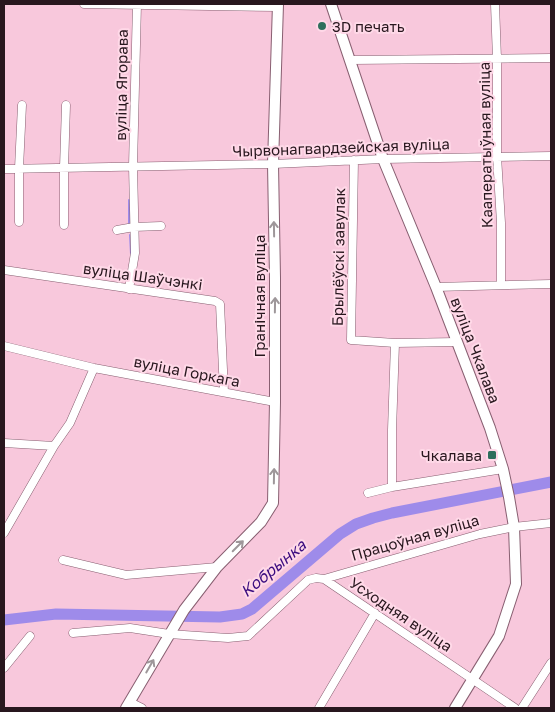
<svg xmlns="http://www.w3.org/2000/svg" width="555" height="712" viewBox="0 0 555 712" font-family="'Golos Text',sans-serif">
	<style>
		.lines { fill: none; stroke-linecap: round; stroke-linejoin: round }
		.stream { stroke: #9e8bea; stroke-width: 2 }
		.river { stroke: #9e8bea; stroke-width: 11 }
		.minor-casing { stroke: #885f71; stroke-width: 9 }
		.major-casing { stroke: #885f71; stroke-width: 12 }
		.minor { stroke: #fff; stroke-width: 8 }
		.major { stroke: #fff; stroke-width: 10 }
		.oneway { stroke: #9e979a }
		.poi-dot { fill: #2f6f5d; stroke: #ffd9e8; stroke-width: 2 }
		.labels { text-anchor: middle; dominant-baseline: central; stroke-width: 4; stroke-linejoin: round; paint-order: stroke }
		.poi-label { font-size: 15px; fill: #28171e; stroke: #ffd9e8; text-anchor: start }
		.street-label { font-size: 15px; fill: #28171e; stroke: #ffd9e8 }
		.water-label { font-size: 16px; font-style: italic; fill: #3b0c7f; stroke: #ffd9e8 }
	</style>
	<rect width="100%" height="100%" fill="#f8c8dc"/>
	<g class="lines">
		<path class="stream" d="M129,200V224
			M130,235L131,254"/>
		<path class="river" d="M4,620L56,614L220,617L242,614L252,609L340,534L356,524L373,518L392,513L551,482"/>
		<g class="minor-casing">
			<path id="minor" d="M84,4L278,7
				M495,4L497,59V156L501,223V285
				M351,60L551,58
				M354,160L351,340L395,343L392,430V487
				M4,169L273,164L383,159L551,156
				M19,222V168L22,105
				M64,225V168L66,105
				M117,230L134,227L161,226
				M4,270L215,301L220,304L224,392
				M436,287L551,284
				M129,289L135,253L133,166L137,4
				M395,343L457,342
				M4,346L94,368L275,402
				M4,443L54,446L70,423L94,368
				M368,493L392,487L503,469
				M4,533L54,446
				M63,560L126,575L217,567
				M324,579L480,534L514,527L551,523
				M73,633L130,628L169,634L228,638L248,636L308,580L316,578L324,579L515,708
				M4,668L30,636
				M130,702L142,708
				M319,708L375,613
				M522,708L551,663"/>
		</g>
		<g class="major-casing">
			<path id="major" d="M331,4L383,159L436,287L490,428L503,469L509,497L514,527L516,584L499,636L455,708
				M126,708L184,610L217,567L261,522L273,503L275,402V278L273,164L278,4"/>
		</g>
		<use href="#minor" class="minor"/>
		<use href="#major" class="major"/>
	</g>
	<defs><path id="oneway-shaft" d="M-6 0H5M1.5-3L5.5 0L1.5 3" fill="none" stroke-width="1.6" stroke-linecap="round" stroke-linejoin="round" transform="scale(1.25)"/></defs>
	<g class="oneway">
		<use href="#oneway-shaft" transform="translate(274 229) rotate(-91)"/>
		<use href="#oneway-shaft" transform="translate(275 305) rotate(-89)"/>
		<use href="#oneway-shaft" transform="translate(274 476) rotate(-89)"/>
		<use href="#oneway-shaft" transform="translate(238 546) rotate(-45)"/>
		<use href="#oneway-shaft" transform="translate(150 666) rotate(-60)"/>
	</g>
	<g class="poi-dot">
		<circle cx="322" cy="26" r="5"/>
		<rect x="487" y="450" width="10" height="10" rx="2.5"/>
	</g>
	<g class="labels">
		<g class="poi-label">
			<text x="332" y="26">3D печать</text>
			<text x="482" y="455" text-anchor="end">Чкалава</text>
		</g>
		<g class="street-label">
			<text transform="translate(121 85) rotate(-89)">вуліца Ягорава</text>
			<text transform="translate(485 145) rotate(-91)">Кааператыўная вуліца</text>
			<text transform="translate(341 147) rotate(-2)">Чырвонагвардзейская вуліца</text>
			<text transform="translate(338 257) rotate(-89)">Брылёўскі завулак</text>
			<text transform="translate(143 276) rotate(8)">вуліца Шаўчэнкі</text>
			<text transform="translate(259 296) rotate(-90)">Гранічная вуліца</text>
			<text transform="translate(476 350) rotate(69)">вуліца Чкалава</text>
			<text transform="translate(187 371) rotate(11)">вуліца Горкага</text>
			<text transform="translate(415 537) rotate(-16)">Працоўная вуліца</text>
			<text transform="translate(401 614) rotate(34)">Усходняя вуліца</text>
		</g>
		<g class="water-label">
			<text transform="translate(273 568) rotate(-40)">Кобрынка</text>
		</g>
	</g>
	<rect width="555" height="712" fill="none" stroke="#28171e" stroke-width="10"/>
</svg>
